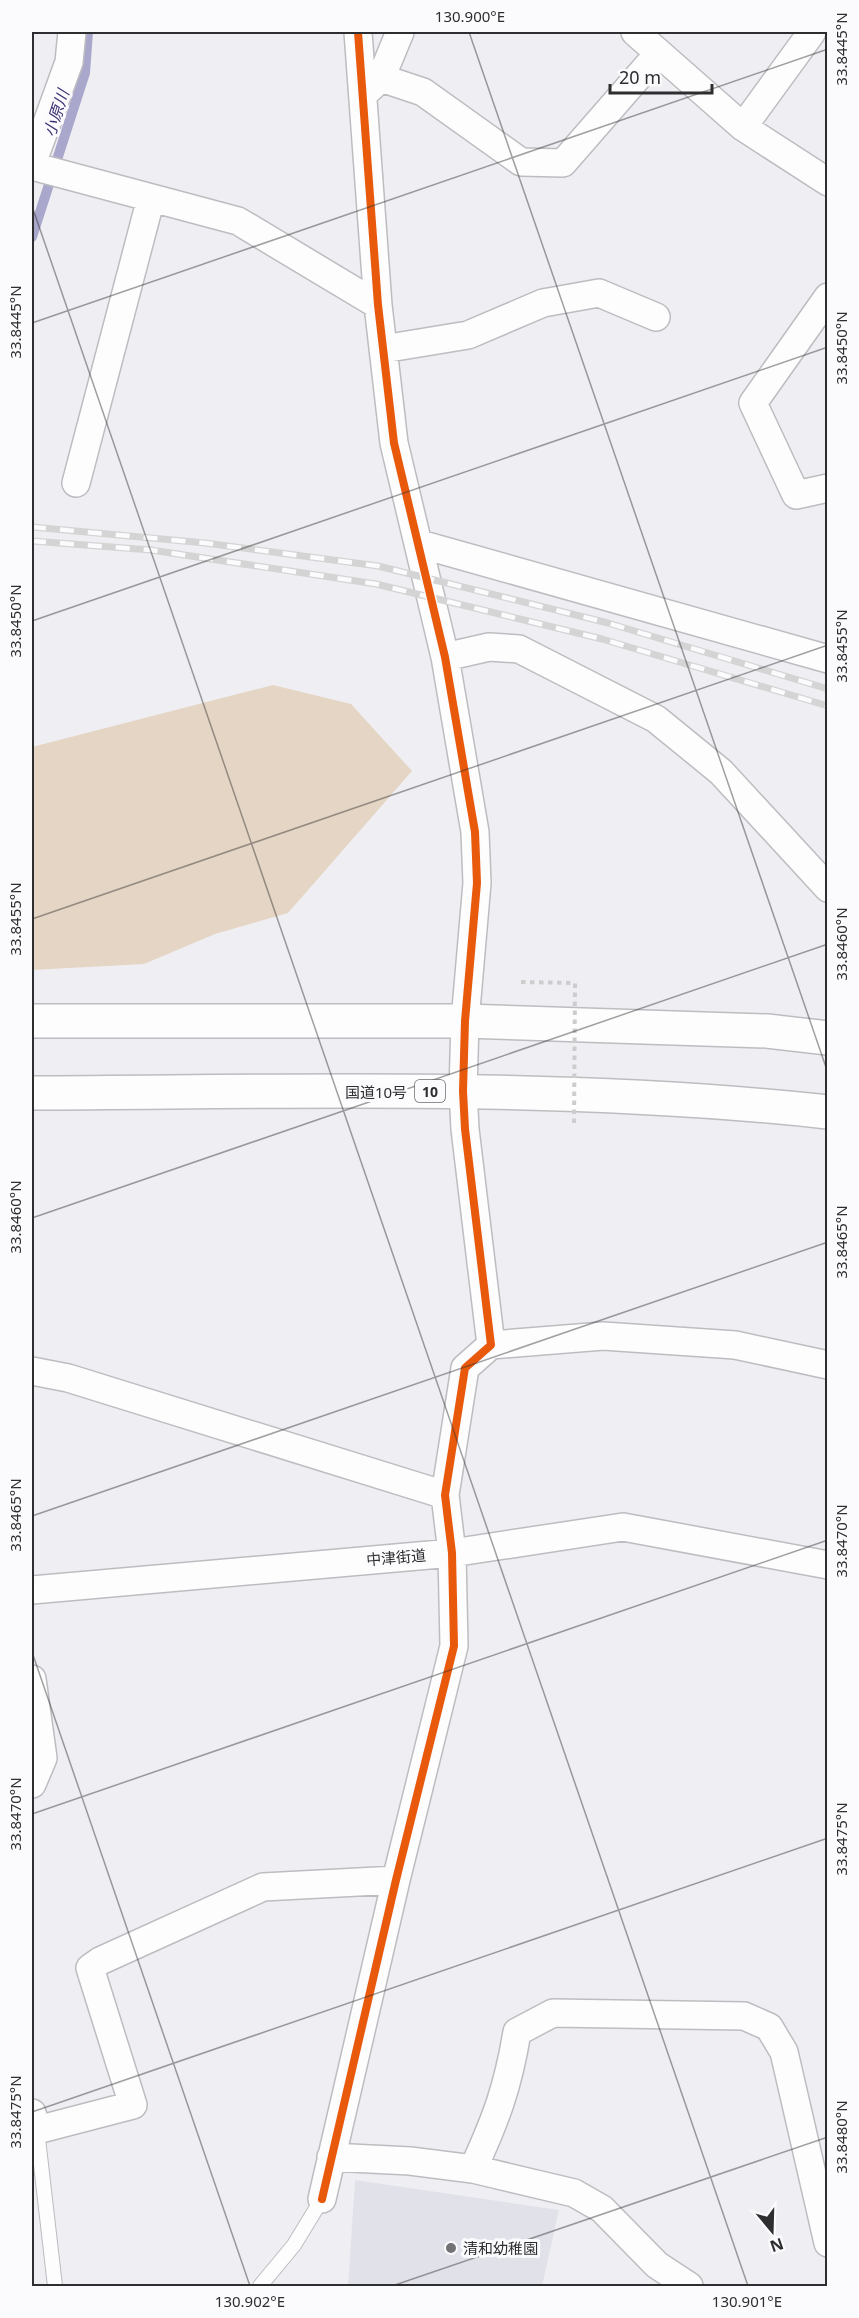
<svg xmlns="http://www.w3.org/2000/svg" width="859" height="2318" viewBox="0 0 859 2318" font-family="'Noto Sans','Noto Sans JP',sans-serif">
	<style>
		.built { fill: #e1e1ea }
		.green { fill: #e5d5c4 }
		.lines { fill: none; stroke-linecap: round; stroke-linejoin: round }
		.stream { stroke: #aaa7cc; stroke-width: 10 }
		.service-casing { stroke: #bdbcc0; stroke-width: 16 }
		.minor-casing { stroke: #bdbcc0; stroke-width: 30 }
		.trunk-casing { stroke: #bdbcc0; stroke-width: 36 }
		.path { stroke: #cdcdce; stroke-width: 4; stroke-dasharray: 4.5 4.5; stroke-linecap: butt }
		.service { stroke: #fdfdfd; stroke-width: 14 }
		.minor { stroke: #fdfdfd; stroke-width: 27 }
		.trunk { stroke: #fdfdfd; stroke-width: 33 }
		.rail-casing { stroke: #d4d4d4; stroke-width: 7 }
		.rail { stroke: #fbfbfe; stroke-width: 4.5; stroke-dasharray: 14; stroke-linecap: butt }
		.path-bridge { stroke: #cdcdce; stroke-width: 4; stroke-dasharray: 4.5 4.5; stroke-linecap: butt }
		.cycleway-casing { stroke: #fbfbfe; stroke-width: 11 }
		.cycleway { stroke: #e8590c; stroke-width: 8 }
		.ticks { fill: none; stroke: #2e2e31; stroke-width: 1.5; stroke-opacity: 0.45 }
		.poi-dot { fill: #727275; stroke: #fbfbfe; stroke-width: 2 }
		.labels { text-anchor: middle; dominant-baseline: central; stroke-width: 6; stroke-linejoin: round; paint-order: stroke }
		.shield { fill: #fbfbfe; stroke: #6c6c6e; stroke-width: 1.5 }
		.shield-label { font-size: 14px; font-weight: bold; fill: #2e2e31 }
		.street-label { font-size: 15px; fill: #2e2e31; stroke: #fbfbfe }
		.poi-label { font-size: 15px; fill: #2e2e31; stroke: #fbfbfe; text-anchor: start }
		.water-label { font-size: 16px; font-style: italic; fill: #3d3171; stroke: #fbfbfe }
		.neatline { fill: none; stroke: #2e2e31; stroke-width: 2 }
		.ticks-label { font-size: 15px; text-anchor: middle; fill: #2e2e31 }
	</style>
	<rect width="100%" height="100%" fill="#efeff3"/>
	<path class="built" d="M355,2180L559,2210L542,2286H348Z"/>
	<path class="green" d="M273,685L351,704L412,771L288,913L215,934L144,964L32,970V747Z"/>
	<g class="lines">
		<path class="stream" d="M32,237L85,73L88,32"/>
		<g class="service-casing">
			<path id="service" d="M37,2130L55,2286
				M260,2286L294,2245L322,2199"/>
		</g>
		<g class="minor-casing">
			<path id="minor" d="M635,32L743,127L828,182
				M381,78L423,92L521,162L563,163L658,54
				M368,90L381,78L400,32
				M743,127L812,32
				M32,164L69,62L72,32
				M32,166L238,221L378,305
				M828,297L753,403L796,495L828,488
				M383,349L468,335L543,303L599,293L656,317
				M76,483L151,198
				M420,544L828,659
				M445,657L489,647L519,649L656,719L721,772L828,888
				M491,1345L603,1336L735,1345L828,1365
				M32,1371L68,1378L445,1495
				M32,1590L452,1553L623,1527L828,1565
				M32,1679L43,1758L32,1784
				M32,2113L37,2130L133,2105L90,1968L100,1961L263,1887L396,1880
				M331,2157L410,2161L473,2169L574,2193L602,2209L657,2265L689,2286
				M473,2169C496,2119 508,2087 517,2032L553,2013L744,2016L769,2027L784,2052L828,2243
				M322,2199L396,1880L454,1646L452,1553L445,1495L465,1368L491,1345L465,1129L463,1091L465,1021L477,883L475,832L445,657L394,443L378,305L358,32"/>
		</g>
		<g class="trunk-casing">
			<path id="trunk" d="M32,1021H465L767,1031L828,1038
				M32,1093C297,1092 564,1083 828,1112"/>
		</g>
		<path class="path" d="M521,982L575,983"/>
		<use href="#service" class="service"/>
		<use href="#minor" class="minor"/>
		<use href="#trunk" class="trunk"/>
		<g class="rail-casing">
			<path id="rail" d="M32,527L205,543L378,566L608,623L828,689
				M32,541L151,550L376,584L602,639L828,706"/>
		</g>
		<use href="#rail" class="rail"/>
		<path class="path-bridge" d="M574,1123L575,983"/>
		<g class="cycleway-casing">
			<path id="cycleway" d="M322,2199L396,1880L454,1646L452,1553L445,1495L465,1368L491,1345L465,1129L463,1091L465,1021L477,883L475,832L445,657L394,443L378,305L358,32"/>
		</g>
		<use href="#cycleway" class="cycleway"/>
	</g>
	<path class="ticks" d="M469,32L828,1073M32,206L748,2286M32,323L828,49M32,621L828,347M32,919L828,645M32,1218L828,944M32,1516L828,1242M32,1652L250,2286M32,1814L828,1540M32,2112L828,1838M392,2286L828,2137"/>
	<circle class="poi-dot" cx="451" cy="2248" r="6"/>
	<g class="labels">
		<rect class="shield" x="415" y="1080" width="30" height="22" rx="4.5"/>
		<g class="shield-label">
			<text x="430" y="1091">10</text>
		</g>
		<g class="street-label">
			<text x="376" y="1092">国道10号</text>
			<text transform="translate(396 1557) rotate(-5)">中津街道</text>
		</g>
		<g class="poi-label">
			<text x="463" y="2248">清和幼稚園</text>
		</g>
		<g class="water-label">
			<text transform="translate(56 113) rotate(-72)">小原川</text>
		</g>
	</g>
	<rect width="859" height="2318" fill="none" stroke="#fbfbfe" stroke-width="66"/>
	<g transform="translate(772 2231) rotate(161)" stroke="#fbfbfe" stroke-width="4.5" paint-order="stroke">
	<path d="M0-4.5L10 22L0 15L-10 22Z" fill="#2e2e31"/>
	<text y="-9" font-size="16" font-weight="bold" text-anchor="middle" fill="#2e2e31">N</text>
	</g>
	<path d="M610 84v9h102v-9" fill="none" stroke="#2e2e31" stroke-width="3"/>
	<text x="619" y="84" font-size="18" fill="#2e2e31" stroke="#fbfbfe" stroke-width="4.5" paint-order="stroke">20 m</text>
	<rect x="33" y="33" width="793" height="2252" class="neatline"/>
	<g class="ticks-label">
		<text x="470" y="22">130.900°E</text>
		<text transform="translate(842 49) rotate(-90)" y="5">33.8445°N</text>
		<text transform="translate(16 322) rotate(-90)" y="5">33.8445°N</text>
		<text transform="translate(842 348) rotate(-90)" y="5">33.8450°N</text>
		<text transform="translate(16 621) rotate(-90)" y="5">33.8450°N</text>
		<text transform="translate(842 646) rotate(-90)" y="5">33.8455°N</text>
		<text transform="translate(16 919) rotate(-90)" y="5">33.8455°N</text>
		<text transform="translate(842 944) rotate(-90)" y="5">33.8460°N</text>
		<text transform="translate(16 1217) rotate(-90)" y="5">33.8460°N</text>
		<text transform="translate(842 1242) rotate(-90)" y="5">33.8465°N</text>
		<text transform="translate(16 1515) rotate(-90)" y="5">33.8465°N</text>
		<text transform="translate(842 1541) rotate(-90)" y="5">33.8470°N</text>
		<text transform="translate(16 1814) rotate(-90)" y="5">33.8470°N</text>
		<text transform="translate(842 1839) rotate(-90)" y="5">33.8475°N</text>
		<text transform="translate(16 2112) rotate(-90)" y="5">33.8475°N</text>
		<text transform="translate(842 2137) rotate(-90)" y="5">33.8480°N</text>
		<text x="250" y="2307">130.902°E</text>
		<text x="747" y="2307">130.901°E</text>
	</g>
</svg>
